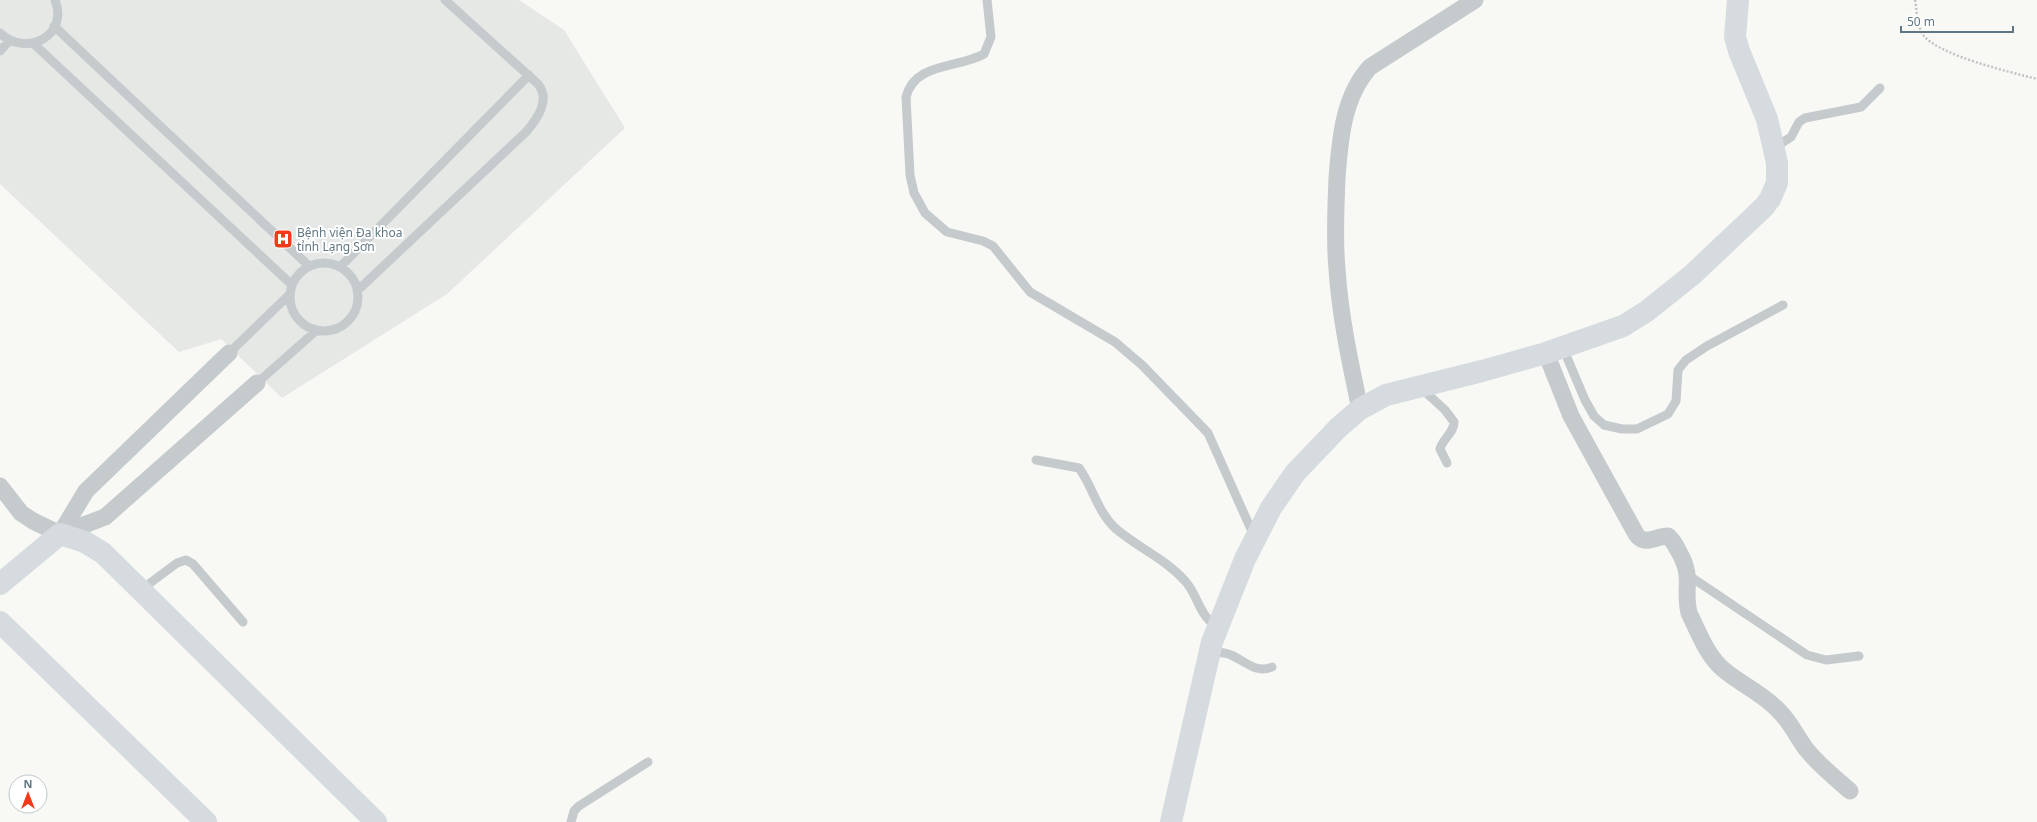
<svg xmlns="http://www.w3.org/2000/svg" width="2037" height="822" viewBox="0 0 2037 822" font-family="'Noto Sans',sans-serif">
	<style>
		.built { fill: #e6e8e6 }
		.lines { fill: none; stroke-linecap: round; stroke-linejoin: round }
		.path { stroke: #c0c3c5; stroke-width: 2.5; stroke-dasharray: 2 2; stroke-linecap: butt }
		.lane { stroke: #c5cacd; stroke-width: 9 }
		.street { stroke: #c5cacd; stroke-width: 17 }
		.secondary { stroke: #d5dbde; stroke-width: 22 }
		.labels { text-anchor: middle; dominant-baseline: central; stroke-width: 4; stroke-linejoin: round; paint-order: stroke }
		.poi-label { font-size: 12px; fill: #607783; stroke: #fff; text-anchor: start }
	</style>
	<rect width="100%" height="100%" fill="#f8f8f5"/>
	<path class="built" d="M0,0H519L564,30L625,128L447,294L282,398L221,339L179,352L0,184Z"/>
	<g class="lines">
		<path class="path" d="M1915,0C1917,11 1917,27 1924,36C1941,56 2010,72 2037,79"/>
		<path class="lane" d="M987,0L991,37L984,54C957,69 915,62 906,97L910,175L914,193L925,213L947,232L983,241L993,246L1030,292L1115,342L1142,365L1208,433L1254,536
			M54,26L309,266
			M0,33C27,58 69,35 55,0
			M34,44L292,285
			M0,51L9,41
			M1774,148L1791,137L1799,122L1805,118L1861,107L1880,88
			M290 297a34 34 0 1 1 68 0a34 34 0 1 1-68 0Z
			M340,267L529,75
			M358,290L526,132C537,119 551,100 538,84L445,0
			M1563,348L1585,400L1594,416L1604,425L1622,429H1637L1668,414L1676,401L1678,370L1686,360L1707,346L1783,305
			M229,353L289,295
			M257,383L317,330
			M1421,388L1445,410L1454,422C1454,433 1443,438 1440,449L1447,463
			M1036,460L1079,468C1093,487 1097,511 1115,528C1138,548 1166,559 1186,582C1199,598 1199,615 1217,627
			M1688,575L1807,655L1826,660L1859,656
			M142,589L177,563L186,560L193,564L243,622
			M1209,652C1217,652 1225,652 1231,655C1245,661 1256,674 1272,667
			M571,822L574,811L579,806L648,762"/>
		<path class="street" d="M1546,353L1571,416L1636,534C1645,547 1655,536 1668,536C1673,540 1676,546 1679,552C1694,578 1683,588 1689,613C1699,633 1707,656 1724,670C1742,685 1764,694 1780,712C1791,723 1797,737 1806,749C1819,765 1835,778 1850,791
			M1360,409C1350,362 1340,316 1337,269C1334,238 1336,208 1337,178C1340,139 1343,97 1370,67L1475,0
			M0,486L21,513L33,521L60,534L105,517L257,383
			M60,534L86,491L229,353"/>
		<path class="secondary" d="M0,584L60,534L85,542L103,553L376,822
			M0,622L206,822
			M1171,822L1212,642L1245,559L1271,508L1295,473L1338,428L1360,409L1386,395L1482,371L1546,353L1623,326L1647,311L1692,275L1764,207L1770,199L1777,183V163L1767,119L1739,51L1735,37L1738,0"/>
	</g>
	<defs>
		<g id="hospital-square" transform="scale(1)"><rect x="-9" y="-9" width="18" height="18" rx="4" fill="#f3391a" stroke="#fff"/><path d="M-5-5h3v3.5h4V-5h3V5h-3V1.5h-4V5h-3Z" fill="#fff"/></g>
	</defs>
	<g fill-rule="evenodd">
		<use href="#hospital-square" x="283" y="239"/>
	</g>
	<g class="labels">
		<g class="poi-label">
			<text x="297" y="232">Bệnh viện Đa khoa<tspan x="297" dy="14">tỉnh Lạng Sơn</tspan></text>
		</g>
	</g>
	<g transform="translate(28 794)"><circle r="19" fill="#ffffff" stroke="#bfc9cd"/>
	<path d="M0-3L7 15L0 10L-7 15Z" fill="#f3391a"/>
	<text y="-6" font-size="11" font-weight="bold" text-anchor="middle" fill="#607783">N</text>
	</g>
	<path d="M1901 26v6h112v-6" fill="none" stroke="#607783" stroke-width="2"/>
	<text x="1907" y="26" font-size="12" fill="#607783" stroke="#ffffff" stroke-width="3" paint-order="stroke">50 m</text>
</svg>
